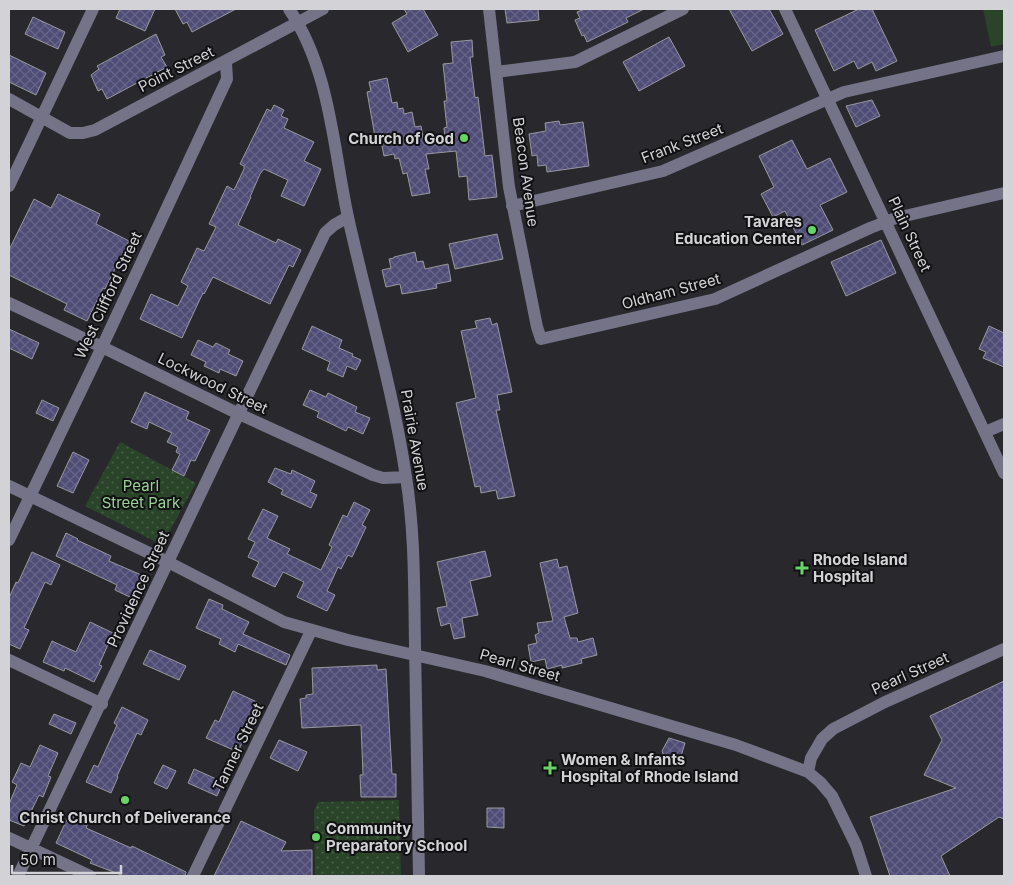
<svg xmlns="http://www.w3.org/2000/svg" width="1013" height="885" viewBox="0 0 1013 885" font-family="Inter,sans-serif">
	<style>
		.grass { fill: #2a4429 }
		.park { fill: url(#park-dots) }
		.building { fill: url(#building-cross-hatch); stroke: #98989e }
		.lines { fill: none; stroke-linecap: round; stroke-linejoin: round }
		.minor { stroke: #747387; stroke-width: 12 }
		.poi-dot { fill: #67d466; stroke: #111113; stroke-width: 2 }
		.labels { text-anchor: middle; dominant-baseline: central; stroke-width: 4; stroke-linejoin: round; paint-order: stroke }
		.street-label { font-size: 15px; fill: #d3d3d7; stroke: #111113 }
		.poi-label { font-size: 15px; font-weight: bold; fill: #d3d3d7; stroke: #111113; text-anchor: start }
		.park-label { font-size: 15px; fill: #9ad197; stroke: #111113 }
	</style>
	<defs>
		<pattern id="park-dots" width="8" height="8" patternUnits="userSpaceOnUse" patternTransform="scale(1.25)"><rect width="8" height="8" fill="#2a4429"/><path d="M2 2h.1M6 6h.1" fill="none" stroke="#485e47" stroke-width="1.8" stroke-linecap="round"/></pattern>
		<pattern id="building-cross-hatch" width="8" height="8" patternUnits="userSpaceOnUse" patternTransform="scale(1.25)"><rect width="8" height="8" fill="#4f4c76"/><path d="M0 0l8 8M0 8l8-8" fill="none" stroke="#676589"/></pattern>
	</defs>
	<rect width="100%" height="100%" fill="#28282d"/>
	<path class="grass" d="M983,9H1004V44L991,47Z"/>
	<path class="park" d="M120,442L196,483L162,545L85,506Z
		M399,800L401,876H315L314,811L318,802Z"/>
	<path class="building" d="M120,9H155L145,31L116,18Z
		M175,9H236L192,32L187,22L183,24Z
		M404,9H423L438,35L408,52L392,23L407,14Z
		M505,9H538L539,20L507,23Z
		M585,9H644L626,18L628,22L587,42L584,35L582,36L575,20L580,18L577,12Z
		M729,9H769L783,34L752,51Z
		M859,9H872L897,61L876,71L872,62L858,69L854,61L834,71L815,30Z
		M33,17L65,32L58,49L25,34Z
		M156,34L165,55L161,57L167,67L107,99L102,89L98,91L91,75L99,69L97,66Z
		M669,37L685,66L639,91L623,62Z
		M472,40L473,57H470L475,98L478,97L485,156L492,155L497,197L469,200L467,176L459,177L456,151L426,154L429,169H425L430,193L412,196L407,173L403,174L399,158L395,159L394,154L384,156L381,141L376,142L367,92L371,91L369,82L387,78L392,103L397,102L398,109L403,108L404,114L412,112L415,127L421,126L424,142L445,137L444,128L447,127L444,101H447L443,64L453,63L451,42Z
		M9,55L46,73L36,95L9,82Z
		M872,100L880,116L856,127L846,106Z
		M274,105L284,110L281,116L288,119L284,128L314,142L304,161L321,169L304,206L281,196L288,180L264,169L260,174L250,197H251L238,225L276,243L278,239L301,250L293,267L289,265L270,304L213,277L204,294L203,293L200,299L182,338L140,319L151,294L178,306L188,286L181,282L197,248L204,251L216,227L209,224L227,186L234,190L244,169V166L240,164L267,109L271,111Z
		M559,121L560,125L583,122L589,166L547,172L546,165L538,166L537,155L532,156L529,134L546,131L545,123Z
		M792,140L807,169L830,158L847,192L820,205L833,230L802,245L785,211L773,217L761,194L774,187L759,156Z
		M58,194L100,214L96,224L129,241L105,289L103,288L87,321L64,310L67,304L9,275V250L34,199L51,208Z
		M497,234L503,259L455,269L449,244Z
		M881,240L896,273L846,296L831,262Z
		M415,252L417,262L423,261L425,269L448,264L451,281L436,284L437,288L402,294L400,284L386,287L382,270L391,268L389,259L394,258V257Z
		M490,318L492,325L497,323L512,392L497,395L500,410H496L515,496L498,499L496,490L481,493L480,486L475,487L456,403L476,398L461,331L477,328L475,321Z
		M312,326L342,340L339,348L353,354L352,356L361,360L356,370L347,366L343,377L327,370L330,362L302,349Z
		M989,326L1004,333V367L983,358L986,352L979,349Z
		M9,329L39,343L32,359L9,348Z
		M198,340L213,347L216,343L230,350L228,354L243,361L236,376L220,369L219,373L204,366L206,362L191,355Z
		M310,390L326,397L328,393L357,407L355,412L370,418L363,434L348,427L346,431L317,417L319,412L303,405Z
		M145,392L189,412L186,419L210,430L195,461L191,460L184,476L172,470L180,454L176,452L178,447L167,442L172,433L149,422L147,429L131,422Z
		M42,400L59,408L53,421L36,413Z
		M73,452L89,460L73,493L57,486Z
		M275,468L291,474L292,470L315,481L310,492L317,495L311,508L281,494L283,490L268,482Z
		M354,502L370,510L362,525L366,527L352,557L348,555L341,569L338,567L327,591L335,595L327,611L297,597L304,582L283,572L275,587L252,576L259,562L248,557L255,542L248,539L263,509L278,516L267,538L290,549L287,554L321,570L332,547L329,545L343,515L347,517Z
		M66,533L78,539L77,540L111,556L109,561L146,577L136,600L115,590L117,585L56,556Z
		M485,551L491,576L470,581L478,615L462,618L465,637L454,639L450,623L441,626L437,608L447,606L437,562Z
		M32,552L60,565L51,585L45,582L24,628L29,630L20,649L9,644V598L16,582L18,583Z
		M557,559L559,568L567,566L578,613L564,617L570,638H577L578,642L593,638L597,655L581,659L582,663L562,668V665L547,669L545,659L531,662L528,645L537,643L535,635L539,633L537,623L553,621L540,563Z
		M209,599L223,605L222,609L249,622L243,634L290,655L286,665L238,644L235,652L219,644L221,639L196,628Z
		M90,622L113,633L99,665L102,666L94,682L65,668L64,671L43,662L52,641L76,652Z
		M150,650L186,666L179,680L143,664Z
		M377,665V670L386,669L392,774H396V797H361L360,775H363L361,725L302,728L300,699L306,698V695L313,694L312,668Z
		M1004,681V819L999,817L941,856L950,876H890L870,817L956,788L924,775L942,740L930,716Z
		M233,691L259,703L238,752L206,738L215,720L219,722Z
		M122,707L148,720L141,735L137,733L117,776L118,777L111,793L86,782L94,765L98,767L117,725L114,723Z
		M54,714L76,723L71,734L49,724Z
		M669,738L685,743L678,766L661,760L663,754L662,751Z
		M279,740L307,752L298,771L270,758Z
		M40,745L58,753L48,776L51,777L43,797L39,795L24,826L9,820V804L17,785L12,782L21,763L30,767Z
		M163,765L176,771L167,789L154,783Z
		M194,769L223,782L217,796L188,783Z
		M487,808H504V828L487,827Z
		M69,815L88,823L86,828L131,848L132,846L186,872L185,876H124L90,863L92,860L56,843Z
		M241,821L286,842L281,851L312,850V876H214Z"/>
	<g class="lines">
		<path class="minor" d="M289,9C330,69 333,147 348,217C367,303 393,389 406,477C415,533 414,589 415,645C416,722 418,799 419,876
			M489,9L509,187L537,327L541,339L715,299L870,228L896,218L1004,193
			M785,9L1004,473
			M496,72L575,62L683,9
			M9,99L70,133H83L95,130L323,9
			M9,186L93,9
			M512,206L663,171L844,92L1004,56
			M9,303L102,347L239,414L373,475L383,478L406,477
			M985,432L1004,424
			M9,486L168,562L284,622L348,640L485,671L736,745L808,772L820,782L832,796L856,845L866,876
			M9,540L102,347L227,79L226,62
			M9,660L102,704
			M808,772L811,758L822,739L833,729L885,702L1004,649
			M9,838L90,876
			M18,876L325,233L334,225L348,217
			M193,876L311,631"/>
	</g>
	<g class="poi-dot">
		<circle cx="464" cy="138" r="5"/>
		<circle cx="812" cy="230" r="5"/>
		<path d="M799.5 560.5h5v5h5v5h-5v5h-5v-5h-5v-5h5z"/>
		<path d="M547.5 760.5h5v5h5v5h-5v5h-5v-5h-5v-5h5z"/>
		<circle cx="125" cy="800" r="5"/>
		<circle cx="316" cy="837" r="5"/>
	</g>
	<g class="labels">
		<g class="street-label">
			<text transform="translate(176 69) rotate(-27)">Point Street</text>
			<text transform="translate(682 143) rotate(-21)">Frank Street</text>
			<text transform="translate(526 172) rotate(82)">Beacon Avenue</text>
			<text transform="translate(910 234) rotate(65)">Plain Street</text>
			<text transform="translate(671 291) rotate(-15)">Oldham Street</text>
			<text transform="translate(108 295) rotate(-65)">West Clifford Street</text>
			<text transform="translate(213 383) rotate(26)">Lockwood Street</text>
			<text transform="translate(415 440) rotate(80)">Prairie Avenue</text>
			<text transform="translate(138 589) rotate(-65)">Providence Street</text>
			<text transform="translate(520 665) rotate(16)">Pearl Street</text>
			<text transform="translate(910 673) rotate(-24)">Pearl Street</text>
			<text transform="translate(238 747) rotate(-64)">Tanner Street</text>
		</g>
		<g class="poi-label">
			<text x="454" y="138" text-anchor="end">Church of God</text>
			<text x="802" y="221" text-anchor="end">Tavares<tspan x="802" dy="17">Education Center</tspan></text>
			<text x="813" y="559">Rhode Island<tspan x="813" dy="17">Hospital</tspan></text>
			<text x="561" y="759">Women &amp; Infants<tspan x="561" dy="17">Hospital of Rhode Island</tspan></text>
			<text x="125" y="817" text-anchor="middle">Christ Church of Deliverance</text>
			<text x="326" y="828">Community<tspan x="326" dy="17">Preparatory School</tspan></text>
		</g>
		<g class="park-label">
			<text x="141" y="485">Pearl<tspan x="141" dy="17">Street Park</tspan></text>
		</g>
	</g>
	<rect width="1013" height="885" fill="none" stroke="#d3d3d7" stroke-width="20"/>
	<path d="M12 865v8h109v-8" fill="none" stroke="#d3d3d7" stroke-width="2.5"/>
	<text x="20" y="865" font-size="15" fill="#d3d3d7" stroke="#111113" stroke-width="4" paint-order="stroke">50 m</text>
</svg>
